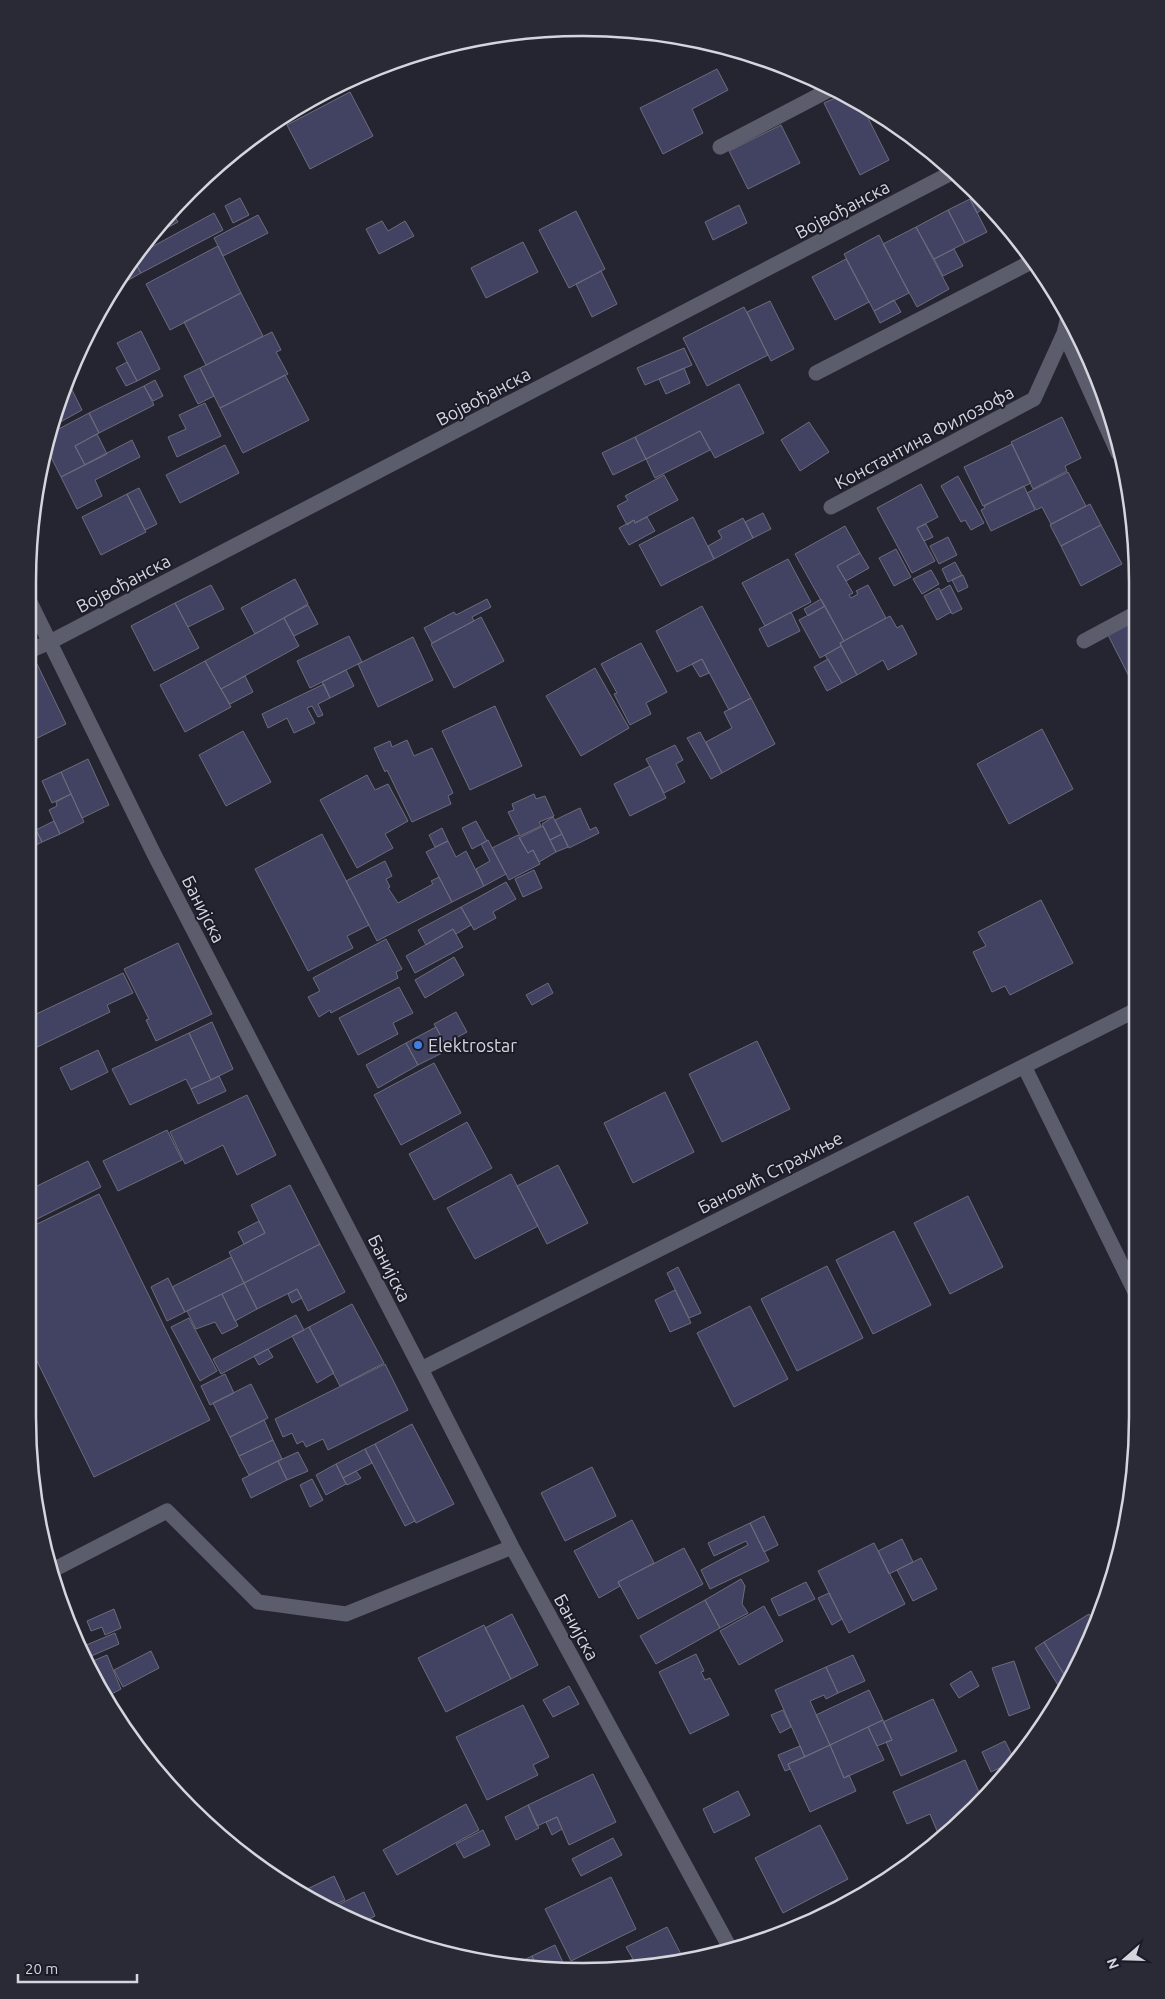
<svg xmlns="http://www.w3.org/2000/svg" width="1165" height="1999" viewBox="0 0 1165 1999" font-family="Ubuntu,sans-serif">
	<style>
		.building { fill: #424262; stroke: #6c6c7c }
		.lines { fill: none; stroke-linecap: round; stroke-linejoin: round }
		.minor { stroke: #5c5d6c; stroke-width: 15 }
		.shop-dot { fill: #3f7fe0; stroke: #1b1b28; stroke-width: 2 }
		.labels { text-anchor: middle; dominant-baseline: central; stroke-width: 4; stroke-linejoin: round; paint-order: stroke }
		.street-label { font-size: 18px; fill: #d4d5dd; stroke: #1b1b28 }
		.poi-label { font-size: 18px; fill: #d4d5dd; stroke: #1b1b28; text-anchor: start }
		.rim { fill: none; stroke: #d4d5dd; stroke-width: 2.5 }
	</style>
	<rect width="100%" height="100%" fill="#252532"/>
	<path class="building" d="M717,69L728,90L692,109L703,133L663,154L640,108Z
		M350,92L373,136L310,169L287,125Z
		M842,95L862,106L889,160L860,175L824,103Z
		M781,125L800,163L748,189L729,151Z
		M195,186L197,189L186,195L190,190Z
		M978,194L986,207L977,213L970,199Z
		M240,198L249,215L233,223L225,206Z
		M970,199L987,232L965,243L948,210Z
		M739,205L747,223L713,240L705,222Z
		M948,210L965,243L934,259L916,227Z
		M576,211L605,269L569,288L539,230Z
		M172,212L178,222L152,236Z
		M214,213L223,230L141,273L133,259L137,255Z
		M258,215L268,233L223,256L214,238Z
		M382,221L388,231L405,221L414,236L379,254L366,229Z
		M916,227L949,289L917,307L883,244Z
		M879,235L909,293L874,311L844,254Z
		M523,242L538,272L486,298L471,268Z
		M218,246L241,293L170,330L146,284Z
		M954,249L963,266L943,276L934,259Z
		M133,259L141,273L114,288L121,274Z
		M846,259L869,302L835,320L812,277Z
		M601,271L617,304L592,317L576,284Z
		M241,293L263,336L206,365L184,322Z
		M894,300L901,312L880,323L874,311Z
		M770,301L794,349L771,361L747,312Z
		M744,307L768,355L707,386L683,338Z
		M141,331L160,369L137,381L117,343Z
		M272,332L281,350L276,352L288,374L220,408L200,368Z
		M684,348L692,365L645,385L637,368Z
		M127,362L137,381L126,386L116,368Z
		M200,368L214,396L198,404L184,376Z
		M684,368L690,383L666,394L659,379Z
		M285,375L309,420L243,453L220,408Z
		M155,380L163,396L153,401L144,386Z
		M68,382L82,410L53,426L57,404Z
		M739,384L764,433L715,458L700,431L646,459L635,437Z
		M144,386L154,405L99,433L89,413Z
		M205,403L221,436L177,457L168,437L186,429L179,415Z
		M89,413L99,433L75,446L85,465L61,477L48,451L51,433Z
		M1062,417L1081,458L1065,466L1067,471L1033,489L1011,442Z
		M809,422L829,452L800,471L781,440Z
		M700,431L710,450L655,478L646,459Z
		M97,434L107,454L85,465L75,446Z
		M635,437L646,459L613,475L602,453Z
		M132,440L140,457L95,480L102,496L77,509L61,477Z
		M1012,444L1031,483L983,506L964,467Z
		M225,445L239,473L180,503L166,475Z
		M1068,472L1086,506L1051,524L1042,507L1036,510L1027,493Z
		M664,475L678,500L635,523L634,520L627,525L617,506L628,500L625,496Z
		M958,476L984,523L971,530L965,520L961,522L941,486Z
		M921,484L938,517L917,528L935,561L912,573L877,508Z
		M1024,486L1035,510L991,531L981,510L985,508L984,506Z
		M139,488L157,524L145,530L127,494Z
		M127,494L146,532L101,555L82,517Z
		M1090,504L1101,525L1061,546L1050,525Z
		M763,513L771,529L753,538L745,522Z
		M647,517L655,531L629,545L619,528L634,520L635,523Z
		M693,517L714,559L661,586L639,545Z
		M743,518L753,538L714,559L708,546L722,538L718,531Z
		M926,524L933,537L924,541L917,528Z
		M1101,525L1122,564L1081,586L1061,546Z
		M845,526L860,553L837,566L853,593L849,595L851,598L858,594L856,591L868,585L886,618L844,641L795,554Z
		M948,537L957,555L939,564L930,546Z
		M896,549L911,577L894,586L879,558Z
		M860,553L869,568L846,581L837,566Z
		M788,559L811,602L765,626L742,583Z
		M955,562L962,575L948,582L942,569Z
		M931,570L939,584L922,594L913,579Z
		M963,575L968,587L958,592L952,580Z
		M295,579L308,604L255,634L241,608Z
		M211,585L224,609L188,627L175,603Z
		M950,585L962,609L952,614L940,591Z
		M939,588L951,612L937,620L924,596Z
		M487,599L491,607L472,617L474,621L432,643L424,628L454,612L456,615Z
		M821,599L825,606L808,616L804,609Z
		M175,603L199,648L154,671L131,626Z
		M308,605L318,624L294,636L284,618Z
		M702,606L751,698L729,710L702,659L677,672L656,631Z
		M825,606L844,641L840,643L841,646L820,658L799,620Z
		M791,612L800,631L768,647L759,629Z
		M890,616L897,628L902,625L917,654L888,670L883,660L857,675L840,643Z
		M1136,616V690L1106,631Z
		M481,617L504,661L454,688L431,644Z
		M284,618L299,646L221,689L205,661Z
		M349,636L362,662L310,688L297,661Z
		M413,637L433,680L378,707L358,664Z
		M641,643L667,692L646,703L651,714L630,725L614,694L617,693L601,664Z
		M841,646L857,675L842,683L825,655Z
		M702,659L709,673L700,677L692,664Z
		M828,659L842,683L827,691L814,667Z
		M205,661L231,707L185,732L160,685Z
		M37,664L66,724L29,742V667Z
		M595,668L629,728L581,756L546,696Z
		M346,670L354,686L330,698L322,682Z
		M245,676L253,692L230,704L221,689Z
		M324,684L330,698L318,704L323,715L318,717L312,706L307,708L315,723L294,733L287,718L268,728L262,714Z
		M751,698L775,744L722,773L706,742L732,728L724,712Z
		M495,706L522,766L470,790L442,731Z
		M1042,729L1073,789L1009,824L977,764Z
		M243,731L271,782L226,806L199,755Z
		M700,732L722,773L711,779L687,738Z
		M407,740L414,756L432,748L453,793L448,796L451,804L412,822L387,770L385,772L374,748L390,741L392,747Z
		M675,745L683,760L676,764L685,782L664,793L646,759Z
		M88,759L109,805L82,818L61,772Z
		M650,766L666,798L630,816L614,784Z
		M61,772L71,794L52,803L42,781Z
		M367,775L375,790L388,784L408,821L385,834L393,848L357,868L320,800Z
		M71,794L84,822L60,834L49,810L57,806L56,802Z
		M534,794L536,799L545,796L554,816L539,822L541,826L520,836L508,812L514,810L512,804Z
		M580,808L590,830L596,827L599,833L569,848L555,820Z
		M553,817L562,834L550,840L542,824Z
		M54,821L60,834L42,842L36,830Z
		M476,821L487,841L472,849L462,828Z
		M33,824L42,842L30,848V825Z
		M543,826L556,852L539,862L533,850L528,853L519,838Z
		M442,828L448,841L435,847L429,835Z
		M322,834L369,925L347,936L353,948L308,971L255,869Z
		M562,834L568,847L556,852L550,840Z
		M518,835L528,853L533,850L540,864L509,880L492,848Z
		M488,840L506,874L484,886L476,869L490,861L481,844Z
		M448,841L456,857L466,851L484,886L452,902L426,852Z
		M385,861L392,876L386,879L390,887L388,888L398,903L433,884L431,881L439,877L452,902L377,941L346,881Z
		M534,870L542,888L523,897L515,879Z
		M506,882L516,899L493,912L496,918L474,930L461,907Z
		M1041,900L1073,963L1010,995L1005,986L992,992L973,952L986,946L978,932Z
		M461,907L471,925L456,934L453,929L426,945L418,930Z
		M453,929L463,947L415,973L406,956Z
		M386,939L402,969L396,972L398,978L331,1013L330,1010L319,1017L308,997L320,991L313,978Z
		M178,943L212,1014L156,1041L146,1020L149,1019L124,969Z
		M454,957L464,975L425,998L415,980Z
		M123,973L133,993L107,1005L110,1012L31,1050L30,1017Z
		M548,983L553,993L532,1005L526,995Z
		M399,987L413,1013L393,1023L398,1034L358,1055L339,1018Z
		M456,1012L467,1032L445,1044L434,1024Z
		M212,1022L233,1069L211,1080L189,1033Z
		M436,1027L448,1050L418,1065L406,1043Z
		M189,1033L211,1080L191,1089L186,1079L130,1105L112,1069Z
		M757,1041L790,1109L722,1142L689,1074Z
		M406,1043L418,1065L378,1088L366,1065Z
		M98,1050L108,1072L71,1090L60,1068Z
		M434,1063L461,1113L401,1145L374,1095Z
		M219,1076L226,1091L198,1104L191,1089Z
		M665,1092L694,1152L633,1183L604,1123Z
		M247,1095L276,1155L237,1175L223,1145L185,1164L170,1132Z
		M467,1122L492,1168L434,1200L409,1154Z
		M167,1130L182,1160L118,1191L103,1161Z
		M88,1161L101,1187L31,1222V1189Z
		M558,1165L588,1223L547,1244L517,1186Z
		M511,1174L538,1226L475,1259L447,1208Z
		M290,1185L320,1244L244,1283L229,1252L265,1233L251,1205Z
		M99,1194L210,1420L94,1477L32,1351V1289L35,1287L31,1280V1227Z
		M968,1196L1003,1267L950,1294L914,1223Z
		M259,1221L265,1233L244,1244L238,1232Z
		M894,1231L931,1305L873,1334L836,1260Z
		M320,1244L345,1292L308,1311L297,1289L257,1309L244,1283Z
		M231,1257L244,1283L185,1312L172,1287Z
		M827,1266L863,1338L797,1371L761,1299Z
		M678,1267L701,1313L689,1318L667,1273Z
		M168,1278L185,1312L167,1321L151,1287Z
		M244,1283L257,1309L235,1321L222,1294Z
		M297,1289L302,1298L292,1303L288,1294Z
		M675,1290L691,1323L670,1332L655,1300Z
		M222,1294L238,1326L222,1334L215,1322L196,1329L187,1311Z
		M352,1304L384,1363L340,1386L309,1327Z
		M750,1306L788,1379L734,1407L697,1333Z
		M296,1315L304,1330L221,1374L213,1359Z
		M189,1318L217,1371L200,1381L171,1327Z
		M309,1327L334,1373L317,1383L292,1336Z
		M268,1349L273,1357L259,1365L254,1356Z
		M385,1364L408,1410L328,1450L323,1439L306,1447L303,1441L297,1444L292,1433L283,1437L275,1419Z
		M225,1374L234,1393L210,1405L201,1386Z
		M251,1384L268,1418L230,1437L213,1403Z
		M264,1420L273,1440L239,1456L230,1437Z
		M412,1424L454,1504L416,1523L375,1444Z
		M273,1440L282,1459L249,1475L239,1456Z
		M375,1444L415,1521L405,1526L365,1449Z
		M365,1449L372,1463L343,1478L336,1464Z
		M298,1452L308,1471L287,1480L278,1461Z
		M278,1461L287,1480L251,1498L242,1479Z
		M336,1464L346,1484L326,1495L316,1475Z
		M592,1467L616,1516L565,1541L541,1493Z
		M356,1471L361,1478L347,1485L343,1478Z
		M312,1479L323,1500L310,1507L300,1485Z
		M764,1516L778,1545L764,1552L750,1523Z
		M632,1520L654,1563L618,1582L620,1586L599,1598L574,1551Z
		M750,1523L769,1561L710,1589L701,1570L748,1545L746,1541L714,1556L708,1543Z
		M902,1539L913,1562L889,1574L878,1551Z
		M874,1543L905,1604L849,1633L818,1571Z
		M684,1548L703,1584L638,1619L618,1582Z
		M921,1558L937,1589L913,1601L897,1570Z
		M741,1579L745,1586L742,1604L748,1613L720,1628L705,1600Z
		M806,1582L815,1599L779,1616L771,1599Z
		M829,1593L842,1619L832,1625L818,1598Z
		M705,1600L720,1628L656,1664L640,1636Z
		M764,1606L783,1641L739,1665L720,1631Z
		M114,1609L121,1628L105,1635L102,1627L91,1631L87,1621Z
		M512,1614L538,1665L511,1679L485,1628Z
		M1089,1614L1094,1623L1067,1679L1044,1642Z
		M484,1625L511,1679L446,1712L418,1658Z
		M115,1633L119,1644L89,1657L84,1646Z
		M1044,1642L1067,1679L1061,1690L1035,1648Z
		M151,1651L159,1668L123,1687L114,1670Z
		M696,1654L704,1671L701,1672L705,1680L710,1678L729,1715L690,1734L659,1672Z
		M107,1655L121,1689L106,1697L85,1662L83,1658L86,1664Z
		M853,1655L865,1681L838,1693L826,1667Z
		M1014,1661L1030,1708L1009,1716L992,1668Z
		M826,1667L838,1693L826,1699L824,1695L810,1701L830,1745L805,1757L775,1690Z
		M971,1671L979,1686L959,1698L950,1684Z
		M569,1686L579,1704L553,1717L543,1700Z
		M869,1690L883,1720L830,1745L816,1715Z
		M933,1699L957,1751L901,1776L886,1742L892,1740L883,1722Z
		M523,1705L549,1757L533,1765L538,1775L487,1800L456,1737Z
		M783,1710L791,1727L780,1733L771,1715Z
		M883,1720L892,1740L877,1746L868,1727Z
		M868,1727L884,1760L844,1778L830,1745Z
		M1005,1741L1015,1761L991,1772L982,1752Z
		M830,1745L844,1778L849,1775L856,1791L810,1812L788,1764Z
		M800,1746L805,1757L788,1764L790,1769L785,1771L778,1755Z
		M965,1760L982,1799L940,1838L930,1814L907,1824L893,1792Z
		M593,1774L616,1822L569,1845L557,1817L537,1826L528,1805Z
		M738,1791L750,1815L714,1833L703,1809Z
		M466,1804L479,1830L397,1875L383,1850Z
		M528,1805L539,1828L516,1840L505,1817Z
		M557,1817L562,1829L552,1835L546,1822Z
		M820,1825L848,1879L783,1913L755,1858Z
		M483,1830L490,1845L464,1858L456,1844Z
		M613,1838L622,1855L581,1876L572,1859Z
		M334,1876L345,1900L326,1908L299,1893Z
		M611,1877L636,1929L571,1961L545,1909Z
		M364,1892L375,1916L361,1923L344,1917L338,1905Z
		M849,1895L852,1901L770,1938V1937Z
		M338,1905L344,1917L328,1909Z
		M667,1927L683,1958L618,1970L617,1967L633,1959L626,1947Z
		M555,1945L565,1967L562,1968H537L532,1956Z
		M532,1956L537,1968L512,1967V1966Z"/>
	<g class="lines">
		<path class="minor" d="M720,147L831,89
			M1064,333L1118,453
			M816,373L1031,262
			M831,507L1034,399L1064,333L1068,317
			M29,600L155,856L421,1369L512,1547L730,1948
			M1084,641L1136,613
			M29,651L50,642L953,172
			M1024,1066L1136,1294
			M421,1369L1136,1010
			M51,1571L167,1511L258,1602L346,1614L512,1547"/>
	</g>
	<circle class="shop-dot" cx="418" cy="1045" r="5"/>
	<g class="labels">
		<g class="street-label">
			<text transform="translate(842 209) rotate(-28)">Војвођанска</text>
			<text transform="translate(483 396) rotate(-28)">Војвођанска</text>
			<text transform="translate(924 437) rotate(-28)">Константина Филозофа</text>
			<text transform="translate(123 583) rotate(-28)">Војвођанска</text>
			<text transform="translate(204 909) rotate(63)">Банијска</text>
			<text transform="translate(770 1172) rotate(-27)">Бановић Страхиње</text>
			<text transform="translate(390 1268) rotate(63)">Банијска</text>
			<text transform="translate(577 1627) rotate(61)">Банијска</text>
		</g>
		<g class="poi-label">
			<text x="428" y="1045">Elektrostar</text>
		</g>
	</g>
	<path d="M0 0H1165V1999H0ZM582 36H583A546 546 0 0 1 1129 582V1417A546 546 0 0 1 583 1963H582A546 546 0 0 1 36 1417V582A546 546 0 0 1 582 36Z" fill="#2a2a36" fill-rule="evenodd"/>
	<path class="rim" d="M582 36H583A546 546 0 0 1 1129 582V1417A546 546 0 0 1 583 1963H582A546 546 0 0 1 36 1417V582A546 546 0 0 1 582 36Z"/>
	<g transform="translate(1125 1959) rotate(250)" stroke="#1b1b28" stroke-width="4" paint-order="stroke">
	<path d="M0-4L9 19L0 12L-9 19Z" fill="#d4d5dd"/>
	<text y="-8" font-size="14" font-weight="bold" text-anchor="middle" fill="#d4d5dd">N</text>
	</g>
	<path d="M18 1974v8h119v-8" fill="none" stroke="#d4d5dd" stroke-width="2.5"/>
	<text x="25" y="1974" font-size="15" fill="#d4d5dd" stroke="#1b1b28" stroke-width="4" paint-order="stroke">20 m</text>
</svg>
